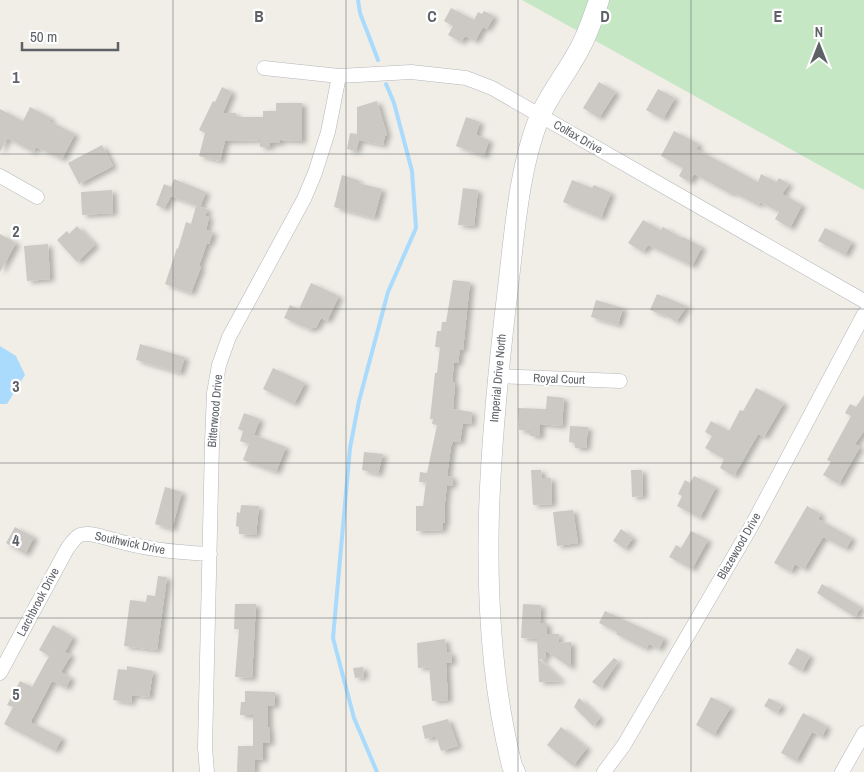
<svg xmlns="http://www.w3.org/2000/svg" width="864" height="772" viewBox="0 0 864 772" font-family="'Archivo Narrow',sans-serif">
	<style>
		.green { fill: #c5e7c4 }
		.water { fill: #aadbfd }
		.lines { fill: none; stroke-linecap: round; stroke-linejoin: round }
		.stream { stroke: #aadbfd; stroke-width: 4 }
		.building { fill: #ccc9c4; filter: url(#shadow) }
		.street-casing { stroke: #b4b7bb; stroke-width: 15 }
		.secondary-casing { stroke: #b5b9be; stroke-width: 21 }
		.street { stroke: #fff; stroke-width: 14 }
		.secondary { stroke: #fff; stroke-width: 20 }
		.grid { fill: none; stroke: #5e6267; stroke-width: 1; stroke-opacity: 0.55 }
		.labels { text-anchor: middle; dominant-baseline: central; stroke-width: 4.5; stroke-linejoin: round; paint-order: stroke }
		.street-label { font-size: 12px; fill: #5e6267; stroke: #fff }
		.grid-label { font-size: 16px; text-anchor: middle; font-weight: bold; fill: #5e6267; stroke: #fff; stroke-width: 4.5; stroke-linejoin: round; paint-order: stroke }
	</style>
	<defs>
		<filter id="shadow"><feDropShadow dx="4.5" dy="2.5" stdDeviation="2.5" flood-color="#0004"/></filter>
	</defs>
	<rect width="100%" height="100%" fill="#f0eee7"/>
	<path class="green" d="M522,0H864V190Z"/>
	<path class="water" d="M0,346L16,356L25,375L7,404H0Z"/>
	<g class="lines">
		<path class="stream" d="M358,0L360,13L378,60
			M377,772L354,718L333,638L350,448L359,401L388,292L416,228L412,171L394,103L386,84"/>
	</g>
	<path class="building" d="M451,8L474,20L478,12L482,14L484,11L494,16L487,29L483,27L475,41L465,36L461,42L448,35L453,26L444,21Z
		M599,82L616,92L599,118L583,108Z
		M222,87L232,92L223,113H236V117H263V111H276V103H302V141L280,140V143H270V147H260V140L225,141L220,161L199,156L205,133L199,130L213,101L215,102Z
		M658,89L675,98L663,119L646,110Z
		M377,101L387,135L385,136L383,145L359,140L356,151L347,149L350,133L357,134V107Z
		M30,107L51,118L49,121L75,134L62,159L36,147L33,152L7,138L0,152V109L23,121Z
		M466,117L480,122L476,135L489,140L484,156L456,146Z
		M674,131L699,144L696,149L758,182L761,174L776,182L779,178L789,184L782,194L802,205L790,228L775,219L779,212L760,202L758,205L732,192L731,194L694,174L690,182L679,176L683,168L661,156Z
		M102,145L113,166L79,184L68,163Z
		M342,175L358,180V183L382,189L374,218L334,207Z
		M174,179L206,192L200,207L171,196L164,209L156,205L164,184L171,187Z
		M572,180L592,188L594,185L611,193L601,218L563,202Z
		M463,188L478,190L474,226L458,225Z
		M112,190L113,213L82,215L81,192Z
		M196,206L208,209L205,216L209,217L206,230L213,232L209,244L207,243L199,266L201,267L191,293L165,284L177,248L178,249L186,222L191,224Z
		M643,220L661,230L663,227L682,238L683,237L702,247L692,266L648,245L643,252L628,243Z
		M77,226L95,245L77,262L57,240L67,231L69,234Z
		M825,228L852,242L845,255L818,241Z
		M0,234L16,243L0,272Z
		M48,244L50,279L27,281L24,246Z
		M453,280L470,282L463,350L460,349L458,363H454L452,382L455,383L453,409L472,412L471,424L463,423L460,442L453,441L451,447L447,476L453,477L452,486L447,485L445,502V523H443V530L416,531V506H423L426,482H419L420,472L427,473L437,425L432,424L433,419H430L435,373H437L440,347H435L437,331H441L442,322H446Z
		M311,283L339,296L327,321L321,318L316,328L313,327L311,330L284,318L290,305L299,309Z
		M657,294L687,306L676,322L664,314L663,315L650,310Z
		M596,300L623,308L618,325L591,317Z
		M140,344L185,357L180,373L136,360Z
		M273,368L305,383L294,404L263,389Z
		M756,388L784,403L764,437L758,434L734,476L720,468L724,459L705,448L712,436L705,432L711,421L729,431L740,410L743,411Z
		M864,395V431L855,444L860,447L839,484L823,475L831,462L827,460L851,416L845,413L850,404L856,407Z
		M547,396L564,398L562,426L540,424V436H530V431L519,430L518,408L546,409Z
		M244,413L260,419L254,435L286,447L276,472L243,460L249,444L240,441L243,431L238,429Z
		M570,426L588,427L586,448H575V443L569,442Z
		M364,452L383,454L378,474L362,470Z
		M531,470H541L542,478H551L552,504L533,505Z
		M631,470H642L643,496L632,497Z
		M694,476L716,487L700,518L677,506L682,496L678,494L685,480L690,483Z
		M165,487L182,492L172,529L155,524Z
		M241,505L259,506L256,535L239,534V527L236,526L237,512L240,513Z
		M807,506L821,514L818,519L852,538L846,549L823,537L804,569L795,564L791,572L774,563Z
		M573,510L578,543L557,546L553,512Z
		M15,527L34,537L25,554L6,543Z
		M621,529L633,538L625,549L613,541Z
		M691,531L708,540L692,569L669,557L676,545L681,548Z
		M158,576L167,577L157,650L124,646L130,600L146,602L147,595L155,596Z
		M822,584L861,607L855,617L817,593Z
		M235,604H256L252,678L235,677L239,629H234Z
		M523,604L541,605L540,623H547V634H559L558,643L571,642V668L546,651L545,659H539L562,681L539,682L537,639L521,638Z
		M605,611L664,638L659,649L649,644L646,649L616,634L617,632L599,623Z
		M53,625L73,637L65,652L71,655L61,672L71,678L66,688L52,681L31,721L32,723L62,738L55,751L4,724L13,707L7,705L20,681L32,687L49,656L39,650Z
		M445,639L447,653L451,652L452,662L446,663L448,700L432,701L429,667L418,668L417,643Z
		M797,648L810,656L802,671L788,664Z
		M614,658L618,661L601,688L592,682Z
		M127,666L153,671L149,697L132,695L131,703L113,700L118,669L127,670Z
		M363,667L364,677L355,678L353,668Z
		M245,691L275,692V706L268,705V727H269L270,743H263V760L255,759L254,772H237L238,746H253V715H240L241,702H245Z
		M711,697L731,707L714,735L696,725Z
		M579,698L600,718L593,726L574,707Z
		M769,698L782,705L777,713L764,706Z
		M803,713L827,726L822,737L812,732L796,761L781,753Z
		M448,719L458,746L441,751L436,736L425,739L422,726Z
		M561,727L587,748L573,766L547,745Z"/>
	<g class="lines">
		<g class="street-casing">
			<path id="street" d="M264,68L339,76L411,72L466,78L492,88L864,301
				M0,176L37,197
				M497,376L620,381
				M0,673L67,549C71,544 74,538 80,535C88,532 99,536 107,538C143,549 172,552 210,554
				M207,772L205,748L212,443L214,393L219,365L229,337L304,199L315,173L328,132L339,76
				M604,772L624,745L752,525L864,314
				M842,772L864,733"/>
		</g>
		<g class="secondary-casing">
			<path id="secondary" d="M515,772L512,766C473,611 490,436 509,279C515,227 520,164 540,116C551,91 570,69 582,44C589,30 594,15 599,0"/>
		</g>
		<use href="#street" class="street"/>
		<use href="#secondary" class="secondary"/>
	</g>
	<path class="grid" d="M173,0V772M346,0V772M518,0V772M691,0V772M0,154H864M0,309H864M0,463H864M0,618H864"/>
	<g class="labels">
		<g class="street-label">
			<text transform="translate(578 137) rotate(30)">Colfax Drive</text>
			<text transform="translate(498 378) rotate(-85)">Imperial Drive North</text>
			<text transform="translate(559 379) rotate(2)">Royal Court</text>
			<text transform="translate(215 411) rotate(-85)">Bitterwood Drive</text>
			<text transform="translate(130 543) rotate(12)">Southwick Drive</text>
			<text transform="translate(739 546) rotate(-60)">Blazewood Drive</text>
			<text transform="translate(38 602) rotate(-62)">Larchbrook Drive</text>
		</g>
	</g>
	<g class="grid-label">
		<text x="259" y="22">B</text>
		<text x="432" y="22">C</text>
		<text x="605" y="22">D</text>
		<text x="778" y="22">E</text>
		<text x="16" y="83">1</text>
		<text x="16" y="237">2</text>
		<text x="16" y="392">3</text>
		<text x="16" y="546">4</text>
		<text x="16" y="700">5</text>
	</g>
	<g transform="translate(819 45)" stroke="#ffffff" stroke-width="4" paint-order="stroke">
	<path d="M0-4L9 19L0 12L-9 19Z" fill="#5e6267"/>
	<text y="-8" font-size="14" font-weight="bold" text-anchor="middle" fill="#5e6267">N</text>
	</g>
	<path d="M22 42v8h96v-8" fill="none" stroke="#5e6267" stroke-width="2.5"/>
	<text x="30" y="42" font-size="15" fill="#5e6267" stroke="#ffffff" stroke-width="4" paint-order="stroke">50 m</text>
</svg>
